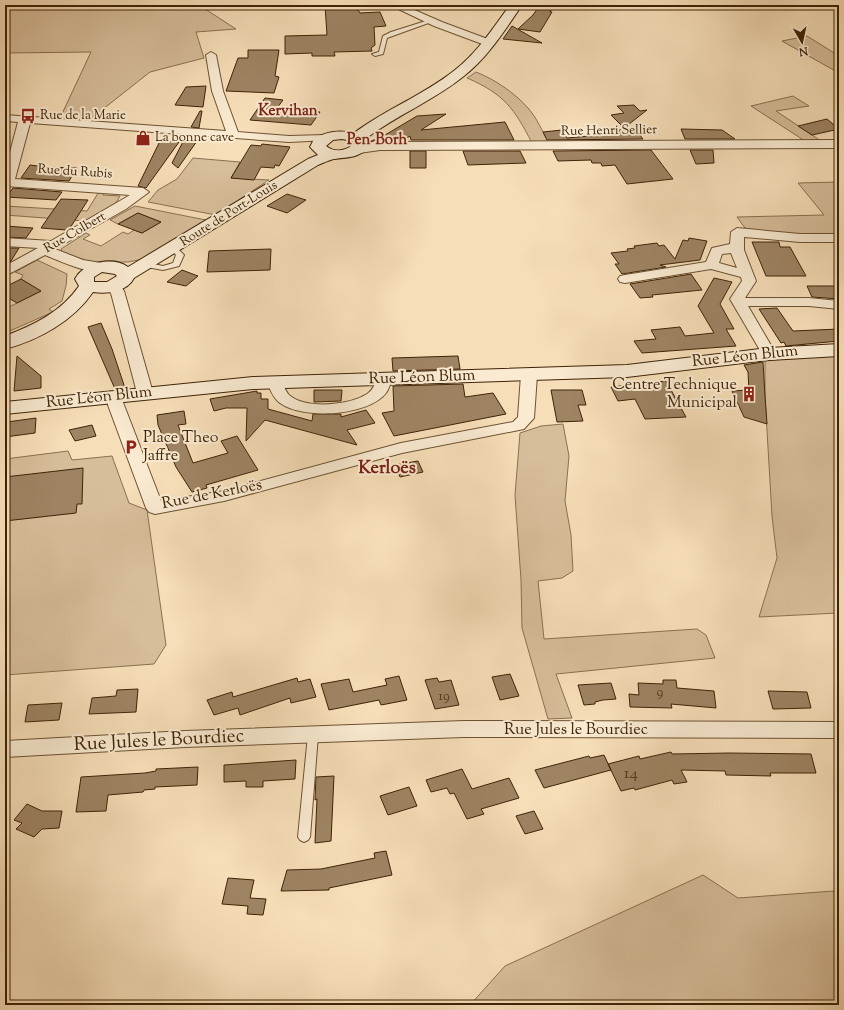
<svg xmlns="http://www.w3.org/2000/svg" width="844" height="1010" viewBox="0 0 844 1010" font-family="'Sorts Mill Goudy',serif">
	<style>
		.green { fill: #d7be9a; stroke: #8a7050 }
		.building { fill: #9e8463; stroke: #3e2306 }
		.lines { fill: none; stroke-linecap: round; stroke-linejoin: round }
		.lane-casing { stroke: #6c5232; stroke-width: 2 }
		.street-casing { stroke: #6c5232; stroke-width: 2 }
		.secondary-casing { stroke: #3e2306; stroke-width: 2 }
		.lane { fill: #f9ead1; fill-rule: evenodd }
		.street { fill: #f9ead1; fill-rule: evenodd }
		.secondary { fill: #f9ead1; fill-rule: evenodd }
		.labels { text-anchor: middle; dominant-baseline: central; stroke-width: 4; stroke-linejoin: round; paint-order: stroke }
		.far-poi-label { font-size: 13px; fill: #3e2306; stroke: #f9ead1; text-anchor: start }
		.far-street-label { font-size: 13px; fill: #3e2306; stroke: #f9ead1 }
		.number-label { font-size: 14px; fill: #563b1d }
		.far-quarter-label { font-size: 15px; font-weight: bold; fill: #7a1f14; stroke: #f9ead1 }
		.street-label { font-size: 16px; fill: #3e2306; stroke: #f9ead1 }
		.poi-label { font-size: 16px; fill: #3e2306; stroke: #f9ead1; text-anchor: end }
		.near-number-label { font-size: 17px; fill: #563b1d }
		.quarter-label { font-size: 18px; font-weight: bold; fill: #7a1f14; stroke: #f9ead1 }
		.near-street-label { font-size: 19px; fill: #3e2306; stroke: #f9ead1 }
	</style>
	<rect width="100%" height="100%" fill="#f6deb8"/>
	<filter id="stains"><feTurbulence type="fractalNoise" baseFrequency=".005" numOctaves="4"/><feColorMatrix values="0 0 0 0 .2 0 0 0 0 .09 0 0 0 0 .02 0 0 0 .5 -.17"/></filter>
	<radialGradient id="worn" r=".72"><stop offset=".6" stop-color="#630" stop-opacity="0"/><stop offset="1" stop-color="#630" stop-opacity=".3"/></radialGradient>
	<path class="green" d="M5,5H48L62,7L70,5H199L236,29L196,32L204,58L150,72L88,121L60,118L91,52L5,53Z
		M807,36L839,56V73L782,41Z
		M476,72C494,79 515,93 528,108C537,118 542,131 549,143H532C514,108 504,94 467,78Z
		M793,96L809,106L776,111L821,141H805L751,106Z
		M193,158L240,162L231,178L269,180L216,215L148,202L158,190L177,179Z
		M839,182V237L778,235L745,228L737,217L824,215L798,183Z
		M100,190L105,191L103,195L120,196L116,203L85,221L5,215V206L87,211Z
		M135,206L206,220L207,222L143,259L128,262H90L62,252L61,249L86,233L90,235L83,239L101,246L123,232L128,234L134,230L142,233L161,222L138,213L118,224L110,220Z
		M37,260L67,274L66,286L62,301L49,309L53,312L5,333V309L41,291L21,279L23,275L15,272Z
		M820,355H839V613L759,617L777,558L772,516L765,396V361Z
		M563,424L569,456L565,501L571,535L573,571L562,578L538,581L544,639L697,629L706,635L715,658L556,674L572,718L548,719L522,628L521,580L515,495L520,433L541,426Z
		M68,451L72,460L112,456L129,503L147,510L166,645L154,664L5,675V459Z
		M703,875L738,898L834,891L839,907V1005H470L505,966Z"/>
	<path class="building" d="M325,5H355L360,13L380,12L386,26L374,27L375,45L371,48L372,51L334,52L335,56H312V53L285,54V36L327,35Z
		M540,5H554L550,12H552L540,32L518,29L533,15Z
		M512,26L542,43L503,39Z
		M248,50H279L275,76L279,77L274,93L226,91L238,58H248Z
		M206,86L203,107L175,105L186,87Z
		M265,98L283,100L277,108L320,112L311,125L250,120Z
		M634,105L640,111L647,110L624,128L611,115L624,113L617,106Z
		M200,111H202L199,128L191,127Z
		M446,114L421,130L505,122L514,140H411L410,136L407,138H380L417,116Z
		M827,119L839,129L812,135L798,126Z
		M634,128L643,139L547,140L543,132L562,130L567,138L599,135L597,133Z
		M681,129L722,130L735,139H685Z
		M186,136L198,137L197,141L178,168L172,163Z
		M160,141L179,142L146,188L138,186Z
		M262,144L290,147L279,166L275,165L274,168L261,167L254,180L231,178L251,145L261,146Z
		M651,150L673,179L627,184L615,165L602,166L601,163H592L591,160L558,161L553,151Z
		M690,150H713L714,163L696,164Z
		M410,151H426V168H410Z
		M463,151H520L526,163L468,165Z
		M30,165L45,167L77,168L69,181L21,178Z
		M13,188L62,192L56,200L6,197Z
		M287,194L306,200L287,213L267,206Z
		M61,199L88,200L70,228L66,230L41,228Z
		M138,213L161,222L142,233L118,224Z
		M5,226L33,228L26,238L5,237Z
		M689,238L707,241L700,260L660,265L666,267L622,274L615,264H619L611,253L628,251L627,249L635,248L634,246L657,243L659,246L664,245L675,259L683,240L688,241Z
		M752,242H779L780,247H790L806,276H766Z
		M5,248H19L11,261L5,264Z
		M271,249L270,270L207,272L209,251Z
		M182,270L198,276L186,286L167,282Z
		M691,274L702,290L652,295L653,297L640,298L630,284Z
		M714,278L732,282L720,304L734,329H726L736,346L642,353L634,341L656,339L651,330L680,327L685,336L714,333L698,306Z
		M21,279L41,291L17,303L5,296V287Z
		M807,286H839V299L812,297Z
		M777,308L793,331L839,329V341L786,346L784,342L781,343L759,309Z
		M101,323L112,349L125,388L115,389L88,327Z
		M17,356L41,376V388L14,391Z
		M458,356L460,369L393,371L392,358Z
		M763,362L765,396L767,424L744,417L732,391L749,390L748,372L744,365Z
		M666,381L686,417L645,419L635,399L618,401L611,387Z
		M463,384L465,397L493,393L506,414L394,436L382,413L394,411L393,386Z
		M314,390H342L341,401L314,402Z
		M551,390H582L586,405H578L583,421L557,422Z
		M257,391V393H261V399H268V409L312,421L313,414H341V417L366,410L375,423L347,430L357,445L265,420L246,441L247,408H226L214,411L210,399Z
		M184,411L186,424L178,425L193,463L228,453L221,441L237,436L258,470L206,485L207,488L192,492L176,467L158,425L157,415Z
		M36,418L35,433L5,437L7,422Z
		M92,425L96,436L75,441L69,430Z
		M418,461L423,472L400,477L395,465Z
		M83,468L82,504H77L76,513L5,521V477Z
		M510,674L519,696L500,700L492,677Z
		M399,676L407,700L381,705L379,700L329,710L321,684L349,679L353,692L387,685L385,679Z
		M297,678L298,682L310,679L316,697L291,703L290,698L240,715L238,708L214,715L207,700L232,692L233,697Z
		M437,678L439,682L451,680L459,705L435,709L425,680Z
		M663,680H676L677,688L714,691L716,708L671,704L672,708L630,707L629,694L639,695L638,683L663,684Z
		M611,683L616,699L603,700L595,702V704L584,705L578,685Z
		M138,689L136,712L89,714L92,698L116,696L117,690Z
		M768,691L807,692L811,708L773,709Z
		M62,703L59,720L25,722L28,705Z
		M671,752L672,754L729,753L811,754L816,773H770L771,776L726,775L725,771L681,770L687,782L674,784L672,780L635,790L634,788L621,791L608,764L639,756L640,759Z
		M604,755L611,770L544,788L535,770L589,756L590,758Z
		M296,760L295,779L263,781V787H246V781L224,782V765Z
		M198,767L197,785L155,787V789L144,790L143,792L108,795L106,811L76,812L81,777L145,773L156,771V769Z
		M462,769L472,789L509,778L519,798L481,809L484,814L467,819L454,793L450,794L447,788L431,792L426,780Z
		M334,776L331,841L315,843L317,799L315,800L316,777Z
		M409,787L417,806L388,815L380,796Z
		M27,804L42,811H62L59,828L42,829L34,837L16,829L22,823L14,820Z
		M534,811L543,829L525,834L516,816Z
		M386,851L392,875L329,888V890L281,891L287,870L321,869L375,858L374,853Z
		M228,878L254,880L250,898L266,899L263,915L247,914L248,906L222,904Z"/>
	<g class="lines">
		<g class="lane-casing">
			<path id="lane" d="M429,20L434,21L387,38L383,54L375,56L372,54L379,52L383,36L391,32Z
				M174,246L176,247L184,255L179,266L163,270L141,266L140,264L144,262L163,266L173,263L176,255L170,248Z
				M313,731L317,732L318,735L310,837L308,840L304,842L300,840L298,837L308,735L309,732Z"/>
		</g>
		<g class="street-casing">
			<path id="street" d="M390,5H403L442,22L493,41L494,43L493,45H485L434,26Z
				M211,52L216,55L223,91L238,132L289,136L325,135L331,138L329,140L289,142L30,123L15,179L143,188L149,192L126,209L55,249L83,260L107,264L109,267L107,270C87,275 63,262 45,255L5,276V266L38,248L5,246V238L51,241L130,195L5,186V171L18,122L5,121V115L226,131L212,91L206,55Z
				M839,140V148L380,150L359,153L353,149L359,145L380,142Z
				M737,228L800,234H839V242H800L744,237V250L756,281L745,298H809L839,301V309L809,306H748L776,354L774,357H764L730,299L742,281L741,277L711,269L625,283L620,282L618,279L620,276L625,275L706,262L712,248L730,244L731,232ZM731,253L737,268L719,263L722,254Z
				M111,284L122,288L124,291L153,393L150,396H140L137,393L111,293L104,288L106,285Z
				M529,370L534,372L537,375L534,418L524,429L402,453L224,501L155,514L149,512L146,508L108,405L107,396L110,393H120L124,405L161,501L224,491L401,443L513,422L518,417L521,375L524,372Z
				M384,374L389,376L392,379C390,384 389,389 386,393C368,416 303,420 280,403C273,398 270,389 267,382L270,379H280C284,384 285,391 289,395C306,410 350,405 367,394C375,389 374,382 379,376Z
				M464,721L839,722V738L464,737L185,747L5,757V741L185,731Z"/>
		</g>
		<g class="secondary-casing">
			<path id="secondary" d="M510,5H522C505,30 488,57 464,76C433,101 397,115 365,139L370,145C361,158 348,157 334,159C329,160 323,163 318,165L134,278C127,292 107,294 93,292C73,321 39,340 5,349V336C34,325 61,312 79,286L75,279C84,262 113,256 128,267L308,159L318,155L310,147L314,139C327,131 339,130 354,133C386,109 424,95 455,70C478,52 493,28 510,5ZM342,139L352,141L354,144C345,151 335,153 326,146L333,140ZM102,272L115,274L117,276L107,282H94V277Z
				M839,344V356L769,360L627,377L253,389L5,414V402L253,377L627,365L769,348Z"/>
		</g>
		<use href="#lane" class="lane"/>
		<use href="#street" class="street"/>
		<use href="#secondary" class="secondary"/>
	</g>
	<defs>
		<g id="bus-bare" transform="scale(1.2)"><path d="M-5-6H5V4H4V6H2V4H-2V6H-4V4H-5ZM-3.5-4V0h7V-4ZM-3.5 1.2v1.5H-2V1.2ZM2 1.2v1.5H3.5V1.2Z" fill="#8f2418" stroke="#f9ead1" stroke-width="2.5" paint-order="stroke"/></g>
		<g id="shop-bare" transform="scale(1.2)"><path d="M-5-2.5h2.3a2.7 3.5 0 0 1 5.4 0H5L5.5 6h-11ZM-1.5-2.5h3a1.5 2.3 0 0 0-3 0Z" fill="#8f2418" stroke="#f9ead1" stroke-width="2.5" paint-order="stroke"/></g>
		<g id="building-bare" transform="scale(1.2)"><path d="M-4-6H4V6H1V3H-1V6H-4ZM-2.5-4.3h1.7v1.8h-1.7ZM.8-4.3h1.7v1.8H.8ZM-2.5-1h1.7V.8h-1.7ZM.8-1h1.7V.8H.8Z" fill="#8f2418" stroke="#f9ead1" stroke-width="2.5" paint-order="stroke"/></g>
		<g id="parking-bare" transform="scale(1.2)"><path d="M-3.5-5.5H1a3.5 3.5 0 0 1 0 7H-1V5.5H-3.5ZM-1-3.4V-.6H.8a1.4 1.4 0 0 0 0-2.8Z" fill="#8f2418" stroke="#f9ead1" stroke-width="2.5" paint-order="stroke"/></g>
	</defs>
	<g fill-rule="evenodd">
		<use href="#bus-bare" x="28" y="116"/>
		<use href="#shop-bare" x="143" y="138"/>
		<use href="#building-bare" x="749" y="394"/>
		<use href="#parking-bare" x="131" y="447"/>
	</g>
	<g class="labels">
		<g class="far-poi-label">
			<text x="40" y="116">Rue de la Marie</text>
			<text x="155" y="138">La bonne cave</text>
		</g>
		<g class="far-street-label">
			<text transform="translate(609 131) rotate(-1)">Rue Henri Sellier</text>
			<text transform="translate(75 172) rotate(4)">Rue du Rubis</text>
			<text transform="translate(229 214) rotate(-32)">Route de Port-Louis</text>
			<text transform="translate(75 233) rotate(-30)">Rue Colbert</text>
		</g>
		<g class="number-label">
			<text x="660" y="693">9</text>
			<text x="444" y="697">19</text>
		</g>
		<g class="far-quarter-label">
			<text x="288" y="111">Kervihan</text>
			<text x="377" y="140">Pen-Borh</text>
		</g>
		<g class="street-label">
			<text transform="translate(745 357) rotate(-6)">Rue Léon Blum</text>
			<text transform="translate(422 378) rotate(-2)">Rue Léon Blum</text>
			<text transform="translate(99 398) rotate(-6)">Rue Léon Blum</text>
			<text transform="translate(212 495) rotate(-11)">Rue de Kerloës</text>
			<text x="576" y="730">Rue Jules le Bourdiec</text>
		</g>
		<g class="poi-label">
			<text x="737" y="385">Centre Technique<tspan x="737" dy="18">Municipal</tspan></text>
			<text x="143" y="438" text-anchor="start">Place Theo<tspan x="143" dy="18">Jaffre</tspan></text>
		</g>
		<g class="near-number-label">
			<text x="631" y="774">14</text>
		</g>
		<g class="quarter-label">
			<text x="387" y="469">Kerloës</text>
		</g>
		<g class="near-street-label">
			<text transform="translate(159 741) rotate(-3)">Rue Jules le Bourdiec</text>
		</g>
	</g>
	<rect width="844" height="1010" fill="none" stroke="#f6deb8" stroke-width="20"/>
	<rect x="6" y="6" width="832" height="998" fill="none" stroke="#3e2306" stroke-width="2"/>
	<rect x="10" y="10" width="824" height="990" fill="none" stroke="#3e2306"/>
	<g transform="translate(802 42) rotate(171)" stroke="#f9ead1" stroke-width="3" paint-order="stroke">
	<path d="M0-3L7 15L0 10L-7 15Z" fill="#3e2306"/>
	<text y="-6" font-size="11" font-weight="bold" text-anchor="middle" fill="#3e2306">N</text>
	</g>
	<rect width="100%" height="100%" filter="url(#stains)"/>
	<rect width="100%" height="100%" fill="url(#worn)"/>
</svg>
